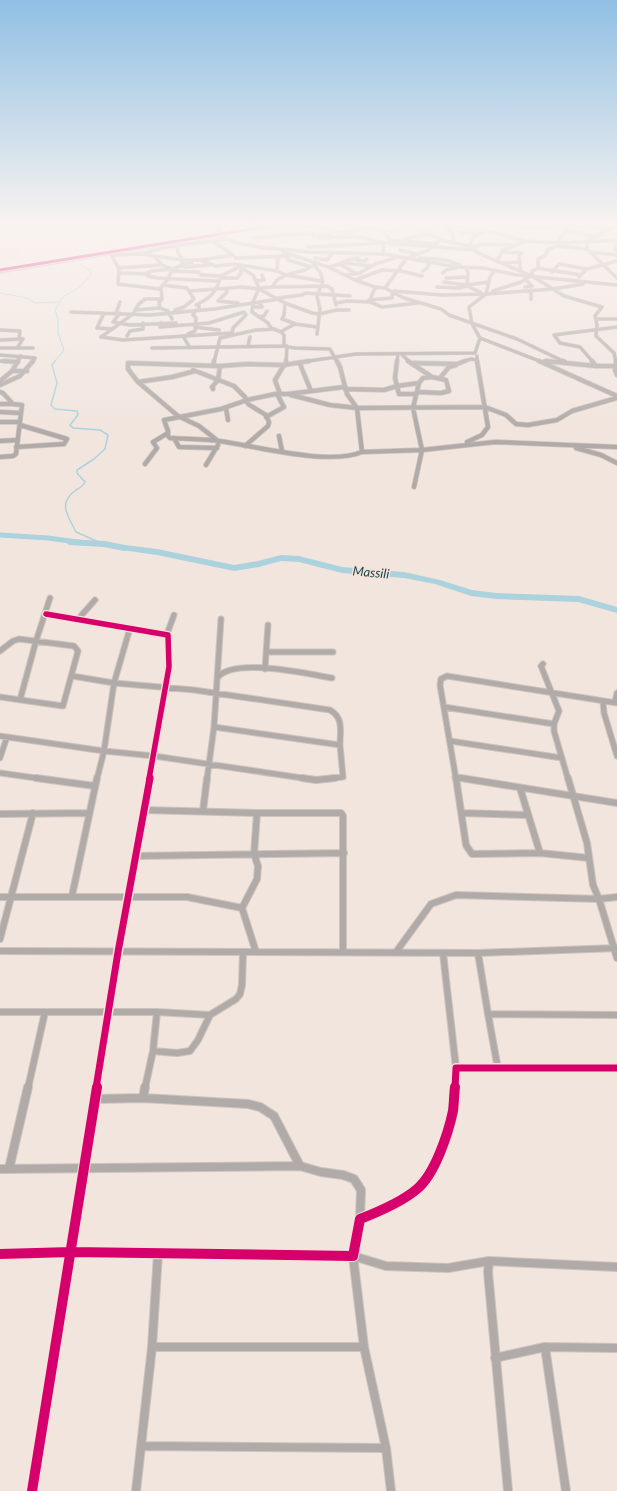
<svg xmlns="http://www.w3.org/2000/svg" width="617" height="1491" viewBox="0 0 617 1491" font-family="Lato,sans-serif">
	<style>
		.industrial { fill: #e9d7ce }
		.built { fill: #f3ded1 }
		.lines { fill: none; stroke-linecap: round; stroke-linejoin: round }
		.stream-far2 { stroke: #acd2dd; stroke-width: 1 }
		.stream-far1 { stroke: #acd2dd; stroke-width: 1.5 }
		.stream { stroke: #acd2dd; stroke-width: 2 }
		.canal-far1 { stroke: #acd2dd; stroke-width: 5 }
		.canal { stroke: #acd2dd; stroke-width: 6 }
		.river { fill: #acd2dd; fill-rule: evenodd }
		.street-far4-casing { stroke: #ccc3bd; stroke-width: 4 }
		.street-far3-casing { stroke: #ccc3bd; stroke-width: 5.5 }
		.street-far2-casing { stroke: #ccc3bd; stroke-width: 7 }
		.street-far1-casing { stroke: #ccc3bd; stroke-width: 8 }
		.street-casing { stroke: #ccc3bd; stroke-width: 10 }
		.primary-casing { stroke: #ccc3bd; stroke-width: 2 }
		.street-far4 { stroke: #b0aaa8; stroke-width: 3 }
		.street-far3 { stroke: #b0aaa8; stroke-width: 4 }
		.street-far2 { stroke: #b0aaa8; stroke-width: 5 }
		.street-far1 { stroke: #b0aaa8; stroke-width: 6 }
		.street { stroke: #b0aaa8; stroke-width: 8 }
		.primary { fill: #b5aca8; fill-rule: evenodd }
		.cycleway-far3-casing { stroke: #f9e3d6; stroke-width: 4.5 }
		.cycleway-far2-casing { stroke: #f9e3d6; stroke-width: 8 }
		.cycleway-far1-casing { stroke: #f9e3d6; stroke-width: 10 }
		.cycleway-casing { stroke: #f9e3d6; stroke-width: 12 }
		.cycleway-far3 { stroke: #d6006c; stroke-width: 3 }
		.cycleway-far2 { stroke: #d6006c; stroke-width: 5.5 }
		.cycleway-far1 { stroke: #d6006c; stroke-width: 7 }
		.cycleway { stroke: #d6006c; stroke-width: 10 }
		.labels { text-anchor: middle; dominant-baseline: central; stroke-width: 3; stroke-linejoin: round; paint-order: stroke }
		.water-label { font-size: 13px; font-style: italic; fill: #144855; stroke: #f9e3d6 }
	</style>
	<rect width="100%" height="100%" fill="#f1e5de"/>
	<path class="industrial" d="M81,224H177L185,231L102,244Z"/>
	<path class="built" d="M0,224H49L7,231L22,259L0,263Z"/>
	<g class="lines">
		<path class="stream-far2" d="M0,293L27,298L35,303L58,302
			M54,362L64,350L58,333V319L55,310L63,297L80,287L91,275V270L83,267L81,264"/>
		<path class="stream-far1" d="M55,361L52,365L57,383L51,405L55,409L77,411L78,415L70,425L73,428L100,430L108,435L105,449L94,459L77,470V473L85,482C83,486 80,488 76,490C57,503 68,516 76,532L101,543"/>
		<path class="stream" d="M99,542L104,544"/>
		<path class="canal-far1" d="M0,535L48,538L84,543"/>
		<path class="canal" d="M70,542L104,544L125,548"/>
		<path class="river" d="M125,545L157,549L234,565L258,561L281,555L299,556L342,567L404,572L440,580L472,590L496,593L579,596L617,607V613L578,602L496,599L471,596L435,584L404,578L342,573L299,562L281,561L259,567L234,571L157,555L122,550L121,548Z"/>
		<g class="street-far4-casing">
			<path id="street-far4" d="M185,224L188,226L215,224
				M220,224L218,229L223,237L237,243L259,247L308,252L383,254L458,267L483,268L517,275L617,285
				M411,224L419,230L439,238L440,240L469,246
				M442,224L453,234V242
				M450,224L497,233L524,241L563,243L617,240
				M466,224L538,228L575,225L611,229
				M615,224L616,226L587,241V249L617,278
				M299,226L394,224
				M246,227L264,224
				M317,227L384,243L474,250
				M566,230L597,237
				M384,231H399L398,224
				M485,231L474,237L469,246L478,253L532,276L564,296L602,307L595,316L597,325L596,336L614,353L616,362
				M346,232L369,228L383,230L390,240L436,244
				M461,232L478,234
				M313,236L332,234
				M254,238L312,233
				M320,238L350,237
				M405,239L430,234
				M213,241L232,254
				M557,243L567,227
				M177,246L178,253L183,260L182,265L185,267L210,265
				M557,246L587,249
				M308,247L384,243L383,254
				M470,247L478,246L479,244L513,245
				M400,250L417,254
				M615,250L617,246
				M110,252L119,269L118,284L160,289
				M283,252L328,267L355,280L375,287L385,288L404,298L441,309L449,315L517,339L565,362
				M502,252L522,253L519,256L521,271
				M590,252L617,255
				M141,254L167,247L227,239
				M113,255L141,254L183,260H200L216,266L234,264L277,271
				M154,256L162,265L172,269L168,279L161,287L162,299L159,303L160,308L168,311L172,319
				M286,256L288,260L311,267
				M235,258L290,256
				M315,258L327,260L333,252
				M420,258L446,260L460,265V267
				M201,260L233,255
				M496,260L499,258L503,250L524,242
				M315,262L314,265L320,272L323,281L317,296L320,309L317,334
				M345,263L372,266
				M503,263L520,262
				M314,265L305,270L286,275L322,281
				M341,265L356,273
				M238,266L253,275L259,288
				M329,267C341,265 346,259 358,258L357,260L365,261L367,259
				M118,268L162,265
				M466,268L468,272L467,286L480,292
				M538,268V259L545,256L548,249L556,246
				M171,271L199,272
				M423,271L427,268L430,262
				M552,272L559,264L587,269
				M120,273L149,274L148,276L158,278L218,281
				M443,273L446,270L456,268
				M145,274L152,271L172,269L192,262
				M201,275L221,276
				M345,275L360,273L375,264L395,258
				M532,276V271L538,268L581,275
				M579,277L587,269L617,261
				M220,278H237L241,273V269
				M446,278L467,277
				M355,280L382,270L401,271L422,276
				M256,281L264,280L262,275
				M444,282L466,285L489,282
				M163,285L187,288L194,299L184,307L175,310
				M272,287L327,286L332,289L336,305
				M437,287L459,288L467,286
				M525,287L532,286L526,280
				M226,288L227,292L218,301L238,303
				M259,288L253,302L252,312L268,323L271,328L281,332L284,335V346
				M259,288L272,287L277,280L286,275L277,271L278,256
				M385,288L406,259L428,250L440,240
				M531,290V299
				M190,291L243,287L259,289L285,303L312,313L319,314L337,310H349
				M394,291L442,295L486,294L490,277L495,270
				M493,291L521,282L530,276
				M278,298L302,295L305,293L350,296
				M369,300L392,298V295L396,293
				M370,300L374,290L377,287
				M285,303L284,315L282,319L296,324
				M336,303L348,301L370,302L382,307L418,303
				M253,307H262L259,302
				M135,310L160,308
				M199,310V305H196C212,297 216,292 221,276L239,267
				M71,312L150,315L214,309L279,299
				M104,313L97,328L113,329
				M116,313L120,302
				M120,313L113,322L130,325L176,323
				M259,317L264,316L267,311
				M596,319H617
				M161,323L160,327L209,323L244,312L246,315L233,328L232,335
				M195,327L219,330
				M0,330L20,331L19,339
				M282,331L295,324L317,327
				M188,334L195,331L196,318L193,315L196,310
				M127,336L130,331L143,329V323
				M183,336L190,348
				M101,337L123,340L231,333
				M101,337L133,314L138,305L145,299H162
				M0,340L23,339L17,348
				M248,346L250,337
				M0,348H33
				M152,348L284,346L295,348L330,349L337,362
				M401,354L410,362
				M0,355L35,358L33,362
				M477,360V362
				M0,361L18,362
				M544,361L557,362
				M17,362L21,356
				M214,362L220,338L256,330L275,329
				M286,362L287,346
				M302,362L356,354L475,353L480,338
				M397,362L398,354
				M462,362L471,359L477,360V356
				M542,362L480,338L472,324L469,307L486,294L553,289L583,284
				M593,362L580,347L560,343L554,335L617,327"/>
		</g>
		<g class="street-far3-casing">
			<path id="street-far3" d="M4,361L18,362
				M337,361L340,367L347,394L357,408L362,452L422,450L495,442L617,447
				M397,361L395,378L397,386L419,383
				M408,361L432,377
				M539,361L617,396
				M546,361L596,366H617
				M563,361L565,362
				M592,361L596,366
				M616,361L615,370L617,375
				M413,363L457,364
				M300,364L311,391
				M457,364L465,361
				M286,365V361
				M213,366L214,361
				M193,370L234,386L245,397L248,404L266,415L269,422L268,426L245,446
				M12,371H27
				M195,371L172,377L138,382L178,416L199,426L218,441
				M440,378L449,367L456,365
				M0,381L12,371L18,361
				M138,382L128,369V363L220,366L248,364L284,365L309,361
				M0,385L20,376L33,361
				M397,386L399,394H416
				M344,387L288,394H275L247,400L221,409L164,420L168,431V436L170,438C186,439 203,439 219,441C256,446 328,466 362,452
				M213,389L212,387L218,380L220,366
				M345,389L384,390L397,386
				M0,392L3,393L13,404L22,405L16,454L13,456L0,457
				M280,394L275,380L284,365
				M291,395L330,405L357,408L485,407L506,415L516,424L528,425L557,420L572,411L617,398
				M0,404H13
				M226,408L228,420
				M0,412L21,413
				M266,417L284,407L277,394
				M0,422H20
				M279,436L282,451
				M174,438L179,447L217,448
				M0,441L18,440
				M467,442L482,435L488,427L477,361
				M16,447L64,444L67,439L20,425
				M576,448L601,455L617,463
				M145,464L157,448L153,442L168,433
				M206,465L218,445
				M414,487L422,450L413,408L419,383L423,378L432,377L446,380L449,391L441,393L417,392"/>
		</g>
		<g class="street-far2-casing">
			<path id="street-far2" d="M46,614L168,635L169,667L149,779
				M79,618L95,600
				M167,634L174,615
				M0,651L13,641L19,639L74,646L78,651L63,706L0,697
				M266,652H333
				M543,664L541,666L559,711L554,724V731L568,779
				M265,669L268,625
				M72,676L114,683L194,690L330,710C344,718 340,731 340,745
				M218,677C235,657 308,674 332,678
				M20,700L36,641L50,598
				M603,701L604,713L617,756
				M615,702L617,693
				M444,707L554,724
				M214,727L340,745L343,777L326,779
				M0,736L104,751L154,756L309,779
				M450,741L562,758
				M0,758L7,737
				M0,773L43,779
				M455,777L467,779
				M97,779L104,751L114,683L130,628
				M207,779L214,727L221,619
				M456,779L440,685L441,679L447,676L617,703"/>
		</g>
		<g class="street-far1-casing">
			<path id="street-far1" d="M36,778L95,786
				M302,778L316,780L335,778
				M456,778L466,845L472,854L540,853
				M461,778L617,803
				M568,778L587,843L593,885L599,899L617,958
				M520,788L540,853L589,858
				M144,810L257,813H341L343,816V952
				M203,811L207,778
				M462,813L528,815
				M0,814L89,813
				M135,856L344,853
				M72,896L97,778
				M0,897H187L242,908
				M0,939L33,813
				M0,951L478,953L617,948
				M256,952L242,908L257,879L258,866L254,854L257,813
				M396,952L431,904L456,895L599,899L617,897
				M443,953L456,1068
				M478,953L488,1014L617,1015
				M0,1012H157L210,1015L236,999L240,994L242,985L243,952
				M488,1014L498,1069
				M153,1051L177,1053L190,1051L198,1040L210,1015
				M28,1088L45,1012
				M96,1088L118,952L150,778
				M145,1088L153,1051L157,1012
				M455,1088L456,1068H617"/>
		</g>
		<g class="street-casing">
			<path id="street" d="M143,1098L145,1087
				M95,1099L143,1098L248,1104L260,1107L274,1116L300,1166
				M0,1169L300,1166L321,1172L343,1175L354,1179L361,1190L360,1219
				M9,1169L28,1087
				M0,1254L71,1252L353,1256L360,1219C378,1212 402,1202 417,1189C435,1174 448,1134 453,1111C454,1103 454,1095 455,1087
				M489,1261L617,1267
				M152,1347H364
				M545,1347L566,1491
				M495,1358L545,1347L617,1348
				M141,1446L386,1448
				M32,1491L97,1087
				M136,1491L152,1347L158,1254
				M391,1491L386,1448L364,1347L353,1256L386,1266L448,1268L489,1261L488,1272L508,1491"/>
		</g>
		<g class="primary-casing">
			<path id="primary" d="M287,224H294L0,273V271Z"/>
		</g>
		<use href="#street-far4" class="street-far4"/>
		<use href="#street-far3" class="street-far3"/>
		<use href="#street-far2" class="street-far2"/>
		<use href="#street-far1" class="street-far1"/>
		<use href="#street" class="street"/>
		<use href="#primary" class="primary"/>
		<g class="cycleway-far3-casing">
			<path id="cycleway-far3" d="M0,270L282,224"/>
		</g>
		<g class="cycleway-far2-casing">
			<path id="cycleway-far2" d="M46,614L168,635L169,667L149,779"/>
		</g>
		<g class="cycleway-far1-casing">
			<path id="cycleway-far1" d="M96,1088L118,952L150,778
				M455,1088L456,1068H617"/>
		</g>
		<g class="cycleway-casing">
			<path id="cycleway" d="M0,1254L71,1252L353,1256L360,1219C378,1212 402,1202 417,1189C435,1174 448,1134 453,1111C454,1103 454,1095 455,1087
				M32,1491L97,1087"/>
		</g>
		<use href="#cycleway-far3" class="cycleway-far3"/>
		<use href="#cycleway-far2" class="cycleway-far2"/>
		<use href="#cycleway-far1" class="cycleway-far1"/>
		<use href="#cycleway" class="cycleway"/>
	</g>
	<linearGradient id="sky" x2="0" y2="1"><stop stop-color="#90c0e4"/><stop offset="0.52" stop-color="#f9f3f0"/><stop offset="1" stop-color="#f9f3f0" stop-opacity="0"/></linearGradient>
	<rect width="617" height="432" fill="url(#sky)"/>
	<g class="labels">
		<g class="water-label">
			<text transform="translate(371 572) rotate(5)">Massili</text>
		</g>
	</g>
</svg>
